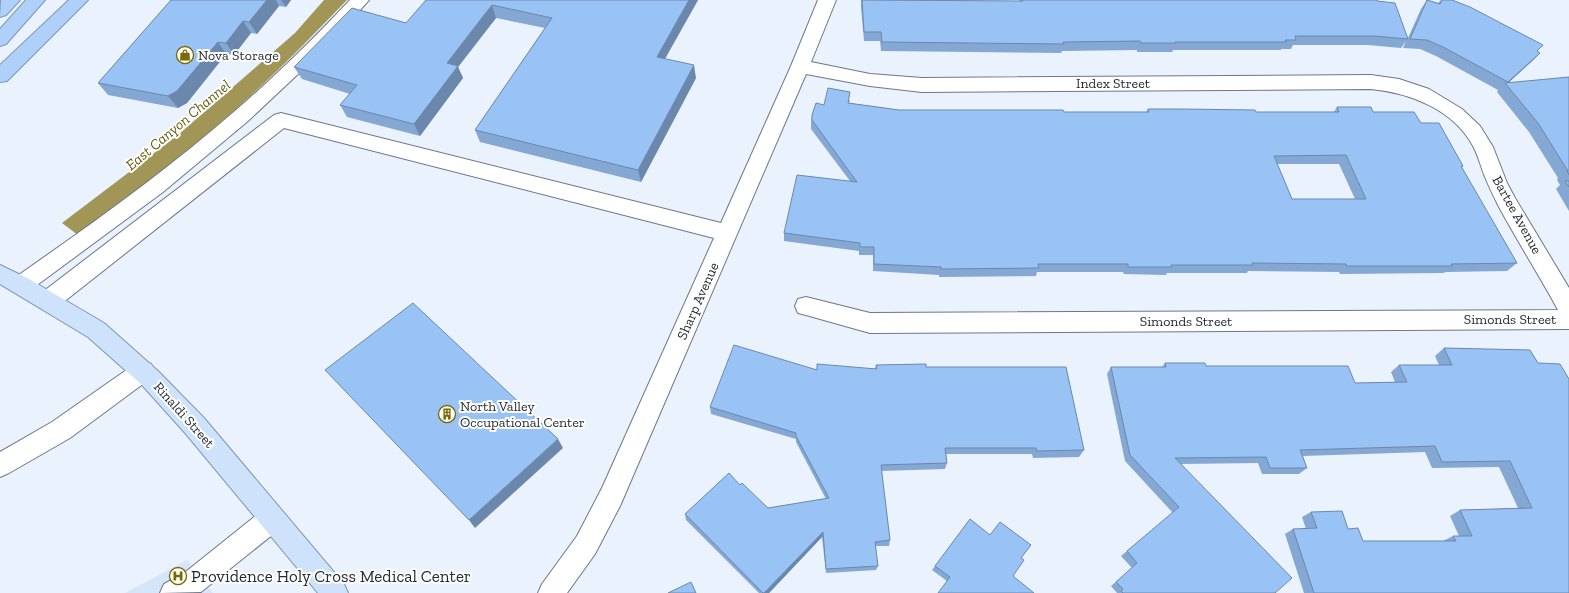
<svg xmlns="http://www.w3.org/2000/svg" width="1569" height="593" viewBox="0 0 1569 593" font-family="'Zilla Slab',serif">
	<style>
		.built { fill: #d6e6fa }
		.water { fill: #a29656 }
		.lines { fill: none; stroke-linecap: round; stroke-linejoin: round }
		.minor-casing { stroke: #6b7889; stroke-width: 2 }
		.major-casing { stroke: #7e96b3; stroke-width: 2 }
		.highway-casing { stroke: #7e96b3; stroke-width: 2 }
		.minor { fill: #fff; fill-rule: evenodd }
		.major { fill: #cee3fb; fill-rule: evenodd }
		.highway { fill: #aed0f9; fill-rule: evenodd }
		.wall { fill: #84a8d3; fill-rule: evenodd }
		.shaded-wall { fill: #6b88ac }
		.building { fill: #99c3f5; stroke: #6b88ac; fill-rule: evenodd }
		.labels { text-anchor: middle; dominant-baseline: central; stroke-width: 4; stroke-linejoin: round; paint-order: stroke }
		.poi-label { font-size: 14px; fill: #252b32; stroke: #fff; text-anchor: start }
		.street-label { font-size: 14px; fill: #252b32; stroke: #fff }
		.water-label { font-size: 15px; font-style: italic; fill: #635604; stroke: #fff }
		.near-poi-label { font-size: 17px; fill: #252b32; stroke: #fff; text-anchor: start }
	</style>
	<rect width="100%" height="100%" fill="#e9f2fd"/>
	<path class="built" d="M187,560L213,593H125Z"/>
	<path class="water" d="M324,0H347C308,40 270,80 228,116C180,158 129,196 78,235L62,223L178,135L295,33Z"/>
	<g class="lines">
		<g class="minor-casing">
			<path id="minor" d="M350,0H369L329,45L248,121L163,192L29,291L21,294L13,291L10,285L13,279C89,226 165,172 235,111C276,76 313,39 350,0Z
				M818,0H836L811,62L870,74L922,78L1371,75L1399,79L1429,89L1462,109L1480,126L1493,147L1507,183L1515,198L1569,288V329L870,333L806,315L798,313L795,306L798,299L806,297L870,313L1558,310C1539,275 1518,242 1499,207C1494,197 1489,187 1485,177C1481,167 1478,155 1473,146C1453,109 1410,93 1371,89L922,92L870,86L806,74L620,506L595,554L567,593H538L542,584L577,536L602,488L714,238L284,128L56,308L48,310L40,308L37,301L40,294L274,115L281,113L721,223L791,66Z
				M143,361L151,364L155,371L151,378L70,438L9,473L0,477V452L52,422L135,364Z
				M272,506L281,510L285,519L281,528L201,592L160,593L164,584L183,574L263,510Z"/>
		</g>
		<g class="major-casing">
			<path id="major" d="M0,265L29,279L104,323L158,371L204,418L344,584L348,593H318L186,434L142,385L88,337L0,284Z"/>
		</g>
		<g class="highway-casing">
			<path id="highway" d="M1,0H20L6,15L0,17Z
				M26,0H45L6,44L0,46V29Z
				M69,0H88L7,81L0,82V65Z"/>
		</g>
		<use href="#minor" class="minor"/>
		<use href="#major" class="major"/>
		<use href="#highway" class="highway"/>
	</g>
	<path class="wall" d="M171,0H291L286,7L279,6L257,34L251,33L234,55L226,54L187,103L178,108L108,95L98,83Z
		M426,0H698L665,59L696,78L641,182L480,142L475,130L545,28L496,18L458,67L463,78L420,136L347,117L340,105L350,94L302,79L294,67L406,23Z
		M861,0L1019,1V0H1377V1L1408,38L1421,9L1427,0L1438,3L1441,0H1452L1540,53L1531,62L1508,83L1569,77V211L1556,189L1560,185L1557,180L1558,178L1529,132L1497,92L1498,90L1436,56L1420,49L1403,48L1406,41L1401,48L1368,45H1293L1291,49H1281V50H1173L1172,52H1137V50L1062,51L1061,53L881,51L880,41H864L861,7Z
		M850,100L849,103L899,110L1064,112H1146L1148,109L1256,112H1334L1337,107L1373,112L1421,123L1463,166L1461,168L1517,263L1507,271L1446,272L1443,273L1340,274L1339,272L1248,271L1247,273H1167L1166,275L1124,274L1123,272H1037L1036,276L939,277V275L873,271V255H859V251L784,241V233L850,181L811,129V123L812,115L824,105ZM1277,164H1339L1355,199H1292Z
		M1444,348L1530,350L1569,593H1304L1285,534L1293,529H1306L1302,517L1311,512L1348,529L1363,541H1443L1453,536H1459L1450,516L1460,510L1518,508L1499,467L1432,468L1425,452L1303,456L1307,468L1299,474H1262L1258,463L1181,464L1275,593H1117L1111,586L1132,568L1121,556L1173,513L1125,461L1107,374L1111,367H1162L1165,363L1206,366L1355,383L1395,382L1391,372L1399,365H1439L1435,356Z
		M876,365L926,367L1084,450L1079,457L1033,458L1032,454H946L947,463L945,469L881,471L890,540L889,546H875L878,566L876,570L826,573L822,537L769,593H759L686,520L685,514L740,485L768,508L826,499L796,442V439L711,414L710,407L817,370L875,369Z
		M990,535L1021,558L1013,576L947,581L932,570L935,566Z"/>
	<path class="shaded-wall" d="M267,0H276L279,6L257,34L249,22Z
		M281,0H291L286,7Z
		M689,0H698L659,69L657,57Z
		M492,5L496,18L458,67L463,78L420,136L414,124L447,63Z
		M243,21L251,33L234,55L226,43Z
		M218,42L226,54L187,103L178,108L168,96Z
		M1540,53L1531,62L1506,85V84L1508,82Z
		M694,65L696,78L641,182L638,170Z
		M558,439L563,448L475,528L469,520Z
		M823,532L822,537L769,593H764Z"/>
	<path class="building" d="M171,0H267L249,22L243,21L226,43L218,42L177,91L168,96L98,83Z
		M426,0H689L657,57L694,65L638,170L475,130L552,18L492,5L447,63L458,66L414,124L340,105L357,85L294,67L352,8L406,23Z
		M862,0L1023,1V0H1377V1L1395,3L1408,39L1374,36H1295L1296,40H1285L1286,42H1175L1176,43H1141L1140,41L1063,42L1064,44L882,42L881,32H864Z
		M1427,0L1440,4L1442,0H1452L1470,7L1543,45L1537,51L1540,53L1508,82L1443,47L1427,40L1410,39Z
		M1569,77V175L1567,171H1568L1538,123L1505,83Z
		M828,88L850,92L848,103L899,110H1063L1064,112H1149L1148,109H1181L1255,110L1256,112H1339L1337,107H1371L1373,112H1414L1421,123H1439L1463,166H1461L1517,263L1451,264L1452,266H1347L1346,264L1252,263L1253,265H1171V267H1128V264H1038L1039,268L941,269V267L874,264V247H860V243L784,233L797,175L857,182L812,120V115L816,103L824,105ZM1346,155L1366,199H1292L1274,156Z
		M1565,181H1569V187Z
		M413,303L558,439L469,520L325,370Z
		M734,345L817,370V364L877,369L876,365L926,364V367H1066L1084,450L1037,451L1036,448H945L947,463L881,465L890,540L875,542L878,566L826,569L823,532L764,593H763L685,514L729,473L740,485L742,483L768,508L829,498L796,436V433L710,407Z
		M1444,348L1530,350L1538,363L1560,364L1569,379V593H1314L1293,529L1317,528L1311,512L1342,511L1348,529L1358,528L1363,541H1456L1453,536H1472L1460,510L1532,508L1510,461L1442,462L1435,446L1300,450L1307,468H1270L1266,457L1175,458L1292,578L1275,593H1123L1121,591L1123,589L1116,582L1137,563L1127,551L1179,507L1130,455L1111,367H1166L1165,363H1205L1206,366H1348L1355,383L1407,382L1399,365H1452Z
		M970,519L990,535L1000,522L1031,545L1021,558L1024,560L1013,576L1034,593H938L950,577L935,566Z
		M691,582L696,593H668Z"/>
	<defs>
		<g id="shop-ring" transform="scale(0.9)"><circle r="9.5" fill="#fff" stroke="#7b6a02" stroke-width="1.5"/><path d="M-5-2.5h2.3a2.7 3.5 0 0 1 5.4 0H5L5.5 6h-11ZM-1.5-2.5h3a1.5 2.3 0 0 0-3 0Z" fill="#7b6a02"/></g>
		<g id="building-ring" transform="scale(0.9)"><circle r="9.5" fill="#fff" stroke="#7b6a02" stroke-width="1.5"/><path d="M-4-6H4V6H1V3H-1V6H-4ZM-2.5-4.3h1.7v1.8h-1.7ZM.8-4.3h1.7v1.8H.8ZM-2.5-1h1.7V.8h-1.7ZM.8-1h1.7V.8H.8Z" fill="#7b6a02"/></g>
		<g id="hospital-ring" transform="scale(0.9)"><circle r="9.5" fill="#fff" stroke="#7b6a02" stroke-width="1.5"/><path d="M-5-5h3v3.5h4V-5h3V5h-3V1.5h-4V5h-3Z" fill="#7b6a02"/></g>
	</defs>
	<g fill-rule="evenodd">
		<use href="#shop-ring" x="185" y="55"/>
		<use href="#building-ring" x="447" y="414"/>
		<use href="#hospital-ring" x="178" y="576"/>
	</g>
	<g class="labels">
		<g class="poi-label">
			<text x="198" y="55">Nova Storage</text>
			<text x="460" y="406">North Valley<tspan x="460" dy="16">Occupational Center</tspan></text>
		</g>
		<g class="street-label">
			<text x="1113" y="83">Index Street</text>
			<text transform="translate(1517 215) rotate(61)">Bartee Avenue</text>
			<text transform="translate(698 301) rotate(-66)">Sharp Avenue</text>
			<text x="1510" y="319">Simonds Street</text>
			<text x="1186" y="321">Simonds Street</text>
			<text transform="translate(184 415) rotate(48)">Rinaldi Street</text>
		</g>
		<g class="water-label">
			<text transform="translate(178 125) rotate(-40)">East Canyon Channel</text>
		</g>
		<g class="near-poi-label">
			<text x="191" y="576">Providence Holy Cross Medical Center</text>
		</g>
	</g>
</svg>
